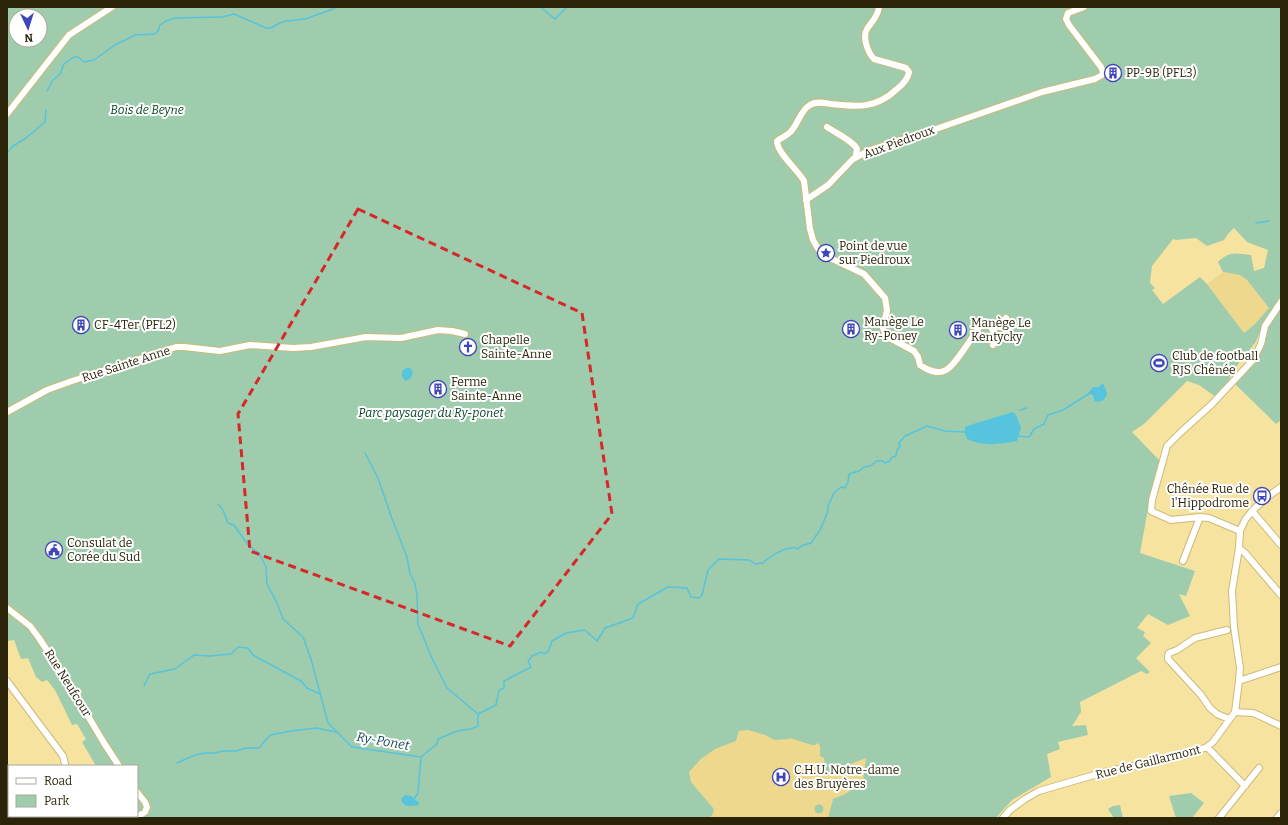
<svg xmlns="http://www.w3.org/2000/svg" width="1288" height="825" viewBox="0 0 1288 825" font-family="Bitter,serif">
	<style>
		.built { fill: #edd88d }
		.green { fill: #9fccad; fill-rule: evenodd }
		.water { fill: #55c4dc }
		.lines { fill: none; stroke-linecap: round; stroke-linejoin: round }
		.stream { stroke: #55c4dc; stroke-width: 1.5 }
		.minor-casing { stroke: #ccba78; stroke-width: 8 }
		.minor { stroke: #fff; stroke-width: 6 }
		.marked { fill: none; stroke: #d62828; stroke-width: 3; stroke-dasharray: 8 5; stroke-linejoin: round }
		.labels { text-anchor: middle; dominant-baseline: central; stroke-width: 4; stroke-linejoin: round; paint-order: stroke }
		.poi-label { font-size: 12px; fill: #2b2408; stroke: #fff; text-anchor: start }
		.park-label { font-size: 12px; font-style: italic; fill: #064424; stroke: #fff }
		.street-label { font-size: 12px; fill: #2b2408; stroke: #fff }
		.water-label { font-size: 13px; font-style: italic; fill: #164752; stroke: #fff }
	</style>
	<rect width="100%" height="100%" fill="#f6e3a0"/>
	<path class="built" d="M1223,272L1240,275L1247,280L1269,308L1255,324L1244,333L1216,296L1207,284Z
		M748,730L765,735L774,740L790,737L818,742L868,755L881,815L833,799L828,818H680L714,809L691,782L689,772L701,759L715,749L736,741L739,731Z"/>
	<path class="green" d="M7,7H1281V299L1268,316L1255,343L1231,373L1229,381L1216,397L1199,385L1187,381L1144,424L1132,432L1160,461L1149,503L1140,553L1195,571L1186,596L1179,594L1190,616L1168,625L1148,614L1137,628L1145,632L1143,636L1151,643L1136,658L1150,672L1147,674L1141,671L1080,702L1081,712L1072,726L1086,725L1088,735L1058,742L1060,749L1047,754L1051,777L1012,800L996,818H828L833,799L845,794L863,782L866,758L825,774L824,758L820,756V746L818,743L815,745H812L790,738L789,739L774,740L765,735L748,730L739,731L736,741L715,749L701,759L689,772L691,782L714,809L712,816L705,818H138L137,814V766H96L82,742L86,739L77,724L72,725L55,690L47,680L42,682L36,677L28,658L21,659L14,640L7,641ZM16,16H40V40H16ZM1234,228L1247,242L1268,250L1264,268L1254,271L1251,255C1234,253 1230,251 1218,262L1223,272L1240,275L1247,280L1269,308L1255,324L1244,333L1216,296L1207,284L1200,277L1163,304L1152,290L1155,288L1150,283L1152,266L1173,239L1176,240L1196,238L1207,246L1224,240L1228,234Z
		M1281,308V420L1276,424L1234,383L1257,359L1265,345L1266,329Z
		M1191,793L1204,803L1192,818H1176L1169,796Z
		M814.5 809a4.5 4.5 0 1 1 9 0a4.5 4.5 0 1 1-9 0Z
		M1120,805L1123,818H1114L1108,809L1113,806Z"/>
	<path class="water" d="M407,368H410L413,372L411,378L406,381C402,378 401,375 403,370Z
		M1103,383L1107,393L1106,397L1102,401L1096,402L1094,400L1093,395L1088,393L1093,387H1099Z
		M1013,412L1016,415L1021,427L1017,441C998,444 984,447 967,439L965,433V427L970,425Z
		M405,795L411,796L419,803V805C411,806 403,808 401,799Z"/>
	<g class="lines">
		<path class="stream" d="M540,7L555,19L567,7
			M47,91L53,80L60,74L64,64L74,57H78L84,62L94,60L115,45L135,35L155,34L158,31L160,25L166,21L175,18L222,17L234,14L266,28H271L280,23L286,21L305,19L333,9L336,7
			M7,153L13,146L26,138L45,122L46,110
			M1256,223L1269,221
			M1020,410L1027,408
			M1017,436L1029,437L1034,429L1044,424L1048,415L1063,410L1090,393
			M365,453L378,478L391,516L407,557L410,574L415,583L417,597L418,624L431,656L447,688L478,714
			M218,504L223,510L228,523L234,525L248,545L259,553L266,567L267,584L277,603L283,619L303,637L311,659L328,723L352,747L421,757L437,744L438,739L457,731L470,729L478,726V714L496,705L499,690L504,688V681L531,667L528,661L532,656L541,652L544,654L548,652L552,641L566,633L585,630L597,641L605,628L633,618L638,604L668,587L687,588L691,597L699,598L702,595L708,570L719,559L749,560L755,564L763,563C769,557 789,544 798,549L801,546L811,543L820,530L828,511V506L834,493L841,487L845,488L848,482L849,474L859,471L864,467L870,466L877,461H883L885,463L890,461L891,458L896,456L897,450L900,447L899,443L905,436L927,426L945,431L966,432
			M144,686L150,674L175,669L194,655L210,656L231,654L238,647L248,648L253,655L301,681L307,688L320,694
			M177,763L195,755L205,753H215L223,751H236L246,748H259L270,735L291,731L316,728L336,732
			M414,799L418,793L421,757"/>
		<g class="minor-casing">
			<path id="minor" d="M879,7C878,17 872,21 867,29C862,37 868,53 874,59L906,68L909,72C908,79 902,85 897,89C876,109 857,107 831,104C824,103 816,101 810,105C800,111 799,122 792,130C789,135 782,137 777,141C777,153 798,170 804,181L810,229L813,240L817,247L822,254L864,274L885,298L887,310L883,328L886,336L914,351L918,357L920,365C927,370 938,375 946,370C955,366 973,335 981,325L1000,327L1006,318
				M7,114L69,35L112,7
				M827,127C836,133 853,141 857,149L856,154L857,157
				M806,200L828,185L853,159L870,150L933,130L1042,92L1095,79L1102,75L1103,72L1101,67L1069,25L1066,19L1068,13L1084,7
				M990,326C995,333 997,337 993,345
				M7,412L47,390L72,381L176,347H184L220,351L250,345L293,348L311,347L366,337L401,338L438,330L452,331L465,334
				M1252,511L1281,545
				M1240,531L1209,518L1200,517L1171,520L1151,511L1152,500L1167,446L1181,432L1211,405L1253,360L1261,344L1265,326L1281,302
				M1239,548L1245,553L1281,595
				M1183,561L1200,517
				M7,608L30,626L39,638L69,684L104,743L119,766
				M1227,630L1195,638L1177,650L1169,653L1168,656V659L1201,695L1210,708L1217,714L1229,719
				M7,681L63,756L65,764
				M1239,681L1281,667
				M1235,712L1253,713L1258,715L1281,726
				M1207,747L1245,786
				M7,777L9,779
				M48,816L50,818
				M135,818L145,812L147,807L145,802L137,792
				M1003,818L1010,810L1025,799L1039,791L1101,773L1188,754L1207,747L1213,742L1235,712L1239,681L1240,668L1234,627L1232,591L1239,548L1240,531L1245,520L1252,511L1266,498L1281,487
				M1219,818L1259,768
				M1277,818L1281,813"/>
		</g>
		<use href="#minor" class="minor"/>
	</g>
	<path class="marked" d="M358,209L582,313L612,514L510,646L250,551L238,414Z"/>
	<defs>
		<g id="building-ring" transform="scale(0.9)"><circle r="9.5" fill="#fff" stroke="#3f46ba" stroke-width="1.5"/><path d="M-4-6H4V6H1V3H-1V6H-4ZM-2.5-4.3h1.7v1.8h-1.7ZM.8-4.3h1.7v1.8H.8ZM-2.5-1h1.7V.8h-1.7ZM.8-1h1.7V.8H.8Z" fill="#3f46ba"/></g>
		<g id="sight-ring" transform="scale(0.9)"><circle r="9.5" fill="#fff" stroke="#3f46ba" stroke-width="1.5"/><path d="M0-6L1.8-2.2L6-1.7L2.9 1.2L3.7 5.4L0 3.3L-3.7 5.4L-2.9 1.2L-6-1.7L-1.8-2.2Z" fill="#3f46ba"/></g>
		<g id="church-ring" transform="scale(0.9)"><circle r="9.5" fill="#fff" stroke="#3f46ba" stroke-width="1.5"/><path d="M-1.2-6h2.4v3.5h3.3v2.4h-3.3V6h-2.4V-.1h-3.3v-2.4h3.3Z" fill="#3f46ba"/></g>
		<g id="stadium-ring" transform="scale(0.9)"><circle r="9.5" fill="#fff" stroke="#3f46ba" stroke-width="1.5"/><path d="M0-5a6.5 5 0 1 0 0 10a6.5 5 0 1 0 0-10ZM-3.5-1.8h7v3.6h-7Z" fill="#3f46ba"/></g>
		<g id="bus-ring" transform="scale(0.9)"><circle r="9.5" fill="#fff" stroke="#3f46ba" stroke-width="1.5"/><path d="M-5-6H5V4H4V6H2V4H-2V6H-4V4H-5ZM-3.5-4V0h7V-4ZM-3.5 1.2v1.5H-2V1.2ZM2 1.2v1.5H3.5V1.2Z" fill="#3f46ba"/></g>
		<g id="civic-ring" transform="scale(0.9)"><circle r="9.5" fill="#fff" stroke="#3f46ba" stroke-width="1.5"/><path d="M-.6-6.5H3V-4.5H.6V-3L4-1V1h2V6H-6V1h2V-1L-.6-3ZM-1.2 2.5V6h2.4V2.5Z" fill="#3f46ba"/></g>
		<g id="hospital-ring" transform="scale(0.9)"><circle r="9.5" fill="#fff" stroke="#3f46ba" stroke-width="1.5"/><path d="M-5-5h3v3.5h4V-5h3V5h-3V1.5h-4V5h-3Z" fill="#3f46ba"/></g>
	</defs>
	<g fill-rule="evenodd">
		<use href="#building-ring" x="1113" y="73"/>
		<use href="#sight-ring" x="826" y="253"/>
		<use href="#building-ring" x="81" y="325"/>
		<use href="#building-ring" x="851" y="329"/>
		<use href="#building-ring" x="958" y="330"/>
		<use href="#church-ring" x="468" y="347"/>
		<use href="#stadium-ring" x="1159" y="363"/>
		<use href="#building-ring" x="438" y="389"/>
		<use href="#bus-ring" x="1262" y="496"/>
		<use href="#civic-ring" x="54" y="550"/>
		<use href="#hospital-ring" x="781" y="777"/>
	</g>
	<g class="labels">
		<g class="poi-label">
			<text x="1126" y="73">PP-9B (PFL3)</text>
			<text x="839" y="246">Point de vue<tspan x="839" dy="14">sur Piedroux</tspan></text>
			<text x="864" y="322">Manège Le<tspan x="864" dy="14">Ry-Poney</tspan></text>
			<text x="971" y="323">Manège Le<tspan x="971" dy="14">Kentycky</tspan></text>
			<text x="94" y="325">CF-4Ter (PFL2)</text>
			<text x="481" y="340">Chapelle<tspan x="481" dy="14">Sainte-Anne</tspan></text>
			<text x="1172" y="356">Club de football<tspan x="1172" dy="14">RJS Chênée</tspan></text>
			<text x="451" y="382">Ferme<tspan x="451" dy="14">Sainte-Anne</tspan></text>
			<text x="1249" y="489" text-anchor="end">Chênée Rue de<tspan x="1249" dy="14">l'Hippodrome</tspan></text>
			<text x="67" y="543">Consulat de<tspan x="67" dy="14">Corée du Sud</tspan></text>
			<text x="794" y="770">C.H.U. Notre-dame<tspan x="794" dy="14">des Bruyères</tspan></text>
		</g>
		<g class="park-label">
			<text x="147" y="110">Bois de Beyne</text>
			<text x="431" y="413">Parc paysager du Ry-ponet</text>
		</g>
		<g class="street-label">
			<text transform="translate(899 142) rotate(-20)">Aux Piedroux</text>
			<text transform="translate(126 364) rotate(-18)">Rue Sainte Anne</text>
			<text transform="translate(68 683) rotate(58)">Rue Neufcour</text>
			<text transform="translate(1148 762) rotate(-14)">Rue de Gaillarmont</text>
		</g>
		<g class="water-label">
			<text transform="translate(383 741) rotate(10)">Ry-Ponet</text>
		</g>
	</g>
	<rect width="1288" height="825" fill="none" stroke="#2b2408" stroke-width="16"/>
	<rect x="8" y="765" width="130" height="52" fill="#ffffff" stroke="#aaa79c"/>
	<rect x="16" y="778" width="20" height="6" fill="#ffffff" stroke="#aaa79c"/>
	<text x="44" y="785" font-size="12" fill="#2b2408">Road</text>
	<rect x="16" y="795" width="20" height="12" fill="#9fccad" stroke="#aaa79c"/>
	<text x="44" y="805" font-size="12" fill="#2b2408">Park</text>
	<g transform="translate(28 28) rotate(176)"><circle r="19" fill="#ffffff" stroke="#aaa79c"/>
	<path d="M0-3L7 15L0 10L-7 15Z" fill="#3f46ba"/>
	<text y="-6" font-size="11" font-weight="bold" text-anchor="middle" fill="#2b2408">N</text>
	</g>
</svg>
